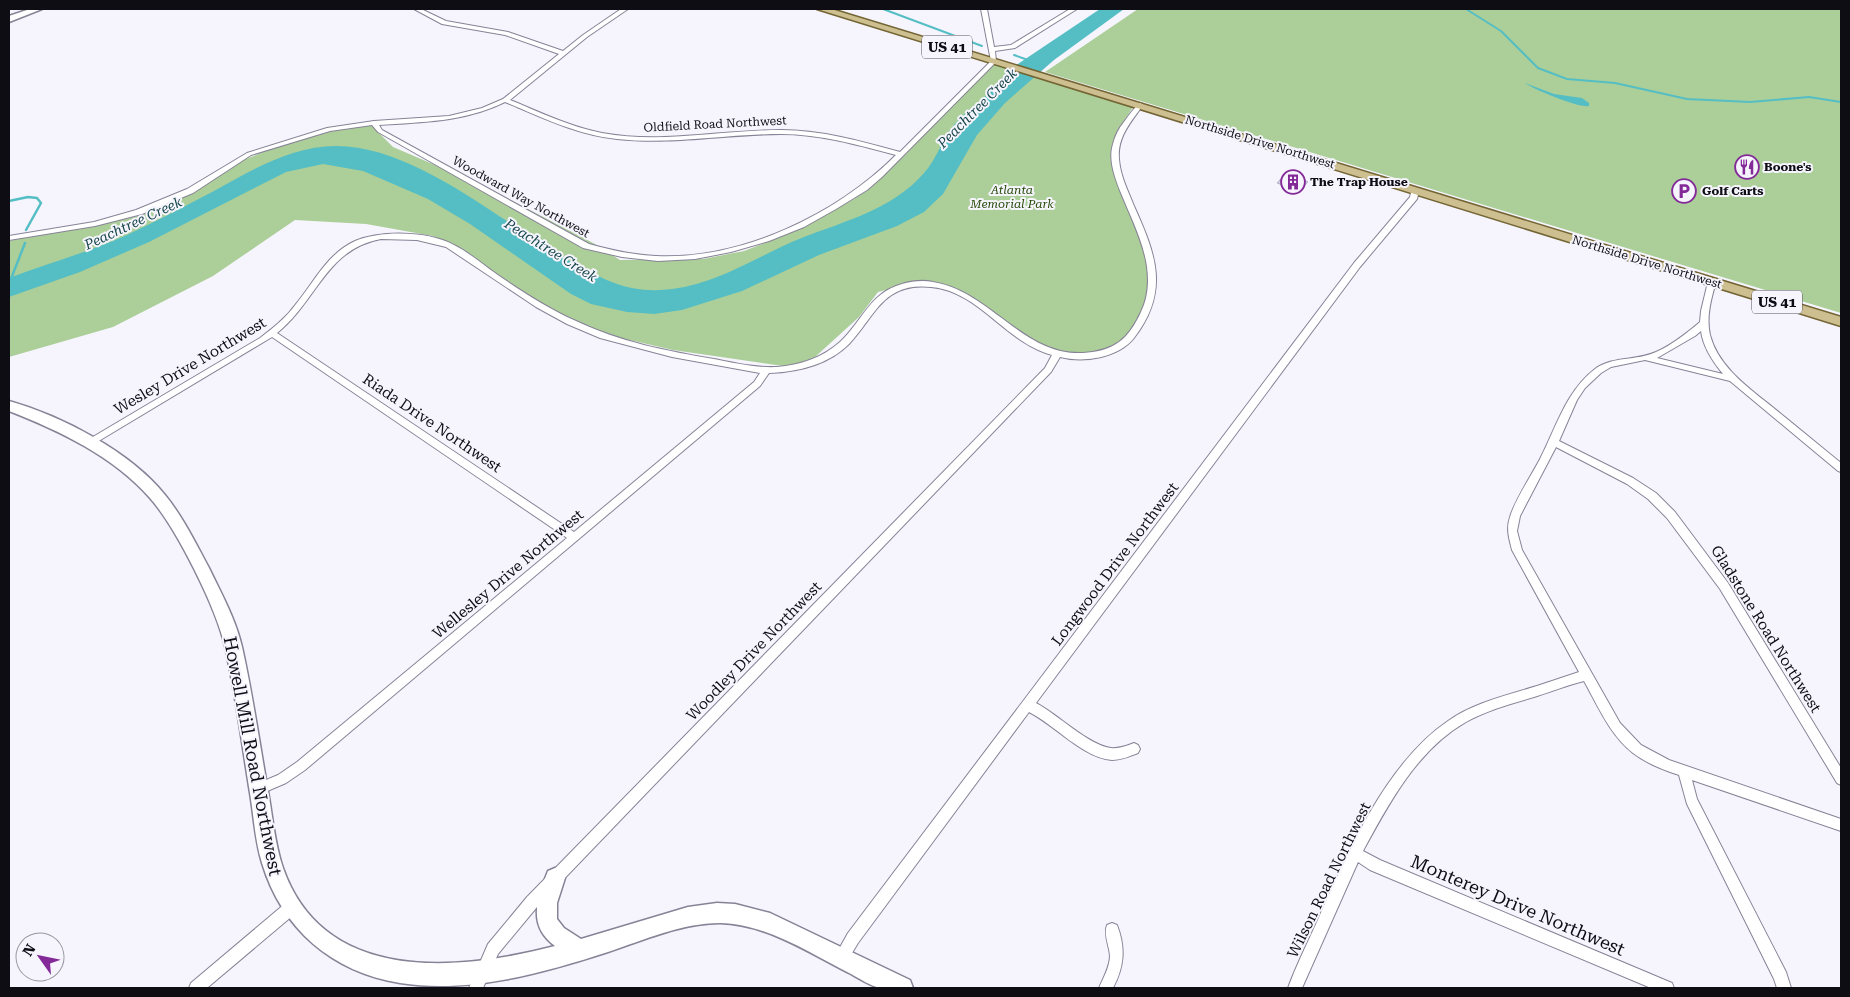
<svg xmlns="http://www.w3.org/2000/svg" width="1850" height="997" viewBox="0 0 1850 997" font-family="'Roboto Serif',serif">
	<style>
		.green { fill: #accf99 }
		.water { fill: #55bec4 }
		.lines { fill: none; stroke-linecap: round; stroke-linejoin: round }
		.stream-far1 { stroke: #55bec4; stroke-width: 2 }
		.stream { stroke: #55bec4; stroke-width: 2.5 }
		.building { fill: #cdcde3; stroke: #b6b6cb }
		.street-casing { stroke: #878397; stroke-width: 2 }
		.secondary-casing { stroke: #878397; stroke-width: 3 }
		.primary-casing { stroke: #746534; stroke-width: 3 }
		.street { fill: #fff; fill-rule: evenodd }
		.secondary { fill: #fff; fill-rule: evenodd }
		.primary { fill: #cdbf90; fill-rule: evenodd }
		.labels { text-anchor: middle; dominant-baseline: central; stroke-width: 4; stroke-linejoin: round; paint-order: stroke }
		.far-street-label { font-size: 12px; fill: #0e0d14; stroke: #f6f5fe }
		.far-poi-label { font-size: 12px; font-weight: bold; fill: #0e0d14; stroke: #f6f5fe; text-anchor: start }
		.far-park-label { font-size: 12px; font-style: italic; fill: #264b09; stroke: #f6f5fe }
		.shield { fill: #f6f5fe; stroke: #54535a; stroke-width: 1 }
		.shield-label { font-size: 14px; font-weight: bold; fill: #0e0d14 }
		.far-water-label { font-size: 14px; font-style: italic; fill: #17474a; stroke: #f6f5fe }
		.street-label { font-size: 15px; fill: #0e0d14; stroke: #f6f5fe }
		.near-street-label { font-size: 18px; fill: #0e0d14; stroke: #f6f5fe }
	</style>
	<rect width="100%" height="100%" fill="#f6f5fe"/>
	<path class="green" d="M1138,9H1841V313L1045,72Z
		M995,60L1029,75L1133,107L1117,132L1113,160L1152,277L1149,316L1103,356H1058L954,288L918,282L878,292L859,317L815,357L790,367L673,350L582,329L433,236L366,224L295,220L213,276L113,327L9,357V241L97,221L158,205L233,164L319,130L371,125L393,147L484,186L595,244L620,260L703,259L744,251L775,239L807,225L854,199L904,156Z"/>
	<path class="water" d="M1100,9H1124L1054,60L1005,103L977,135L943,194L924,212L897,226L819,255L742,291L682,310L654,314L627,312L591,304L571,294L470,224L428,199L363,171L323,164L286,172L149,242L80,272L9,297V278C48,263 89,252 127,235C157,221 185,206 214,191C252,170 292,146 336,146C418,146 505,226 575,264C608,282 632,294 672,289C721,283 760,254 804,237C846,221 894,208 924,173C937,159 942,139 954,125C970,106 994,94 1006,72Z
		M1525,83L1554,94L1582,98L1589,103V106C1582,109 1532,89 1525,83Z"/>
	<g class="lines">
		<path class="stream-far1" d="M883,9L982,46
			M1466,9L1501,31L1538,68L1567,79L1615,83L1687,99L1750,102L1809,97L1841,102
			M1014,55L1028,60"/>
		<path class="stream" d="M9,201L28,197L37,198L41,203L26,230
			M9,284L25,243"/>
	</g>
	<path class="building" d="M1286,173L1302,179L1308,182L1299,191L1277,183Z"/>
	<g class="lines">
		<g class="street-casing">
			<path id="street" d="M414,9H421L446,21L508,32L563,51L583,35L621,9H628L587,37L510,100C540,112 570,127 602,133C662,144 721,130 781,130C821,130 861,141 900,152L991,61L981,9H987L994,47L1011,45L1070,9H1077L1015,48L995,51L996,62L882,177L867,190L836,209L804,227L769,241L731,252L695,259L658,261L622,257L583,248L378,132L372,125L330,131L251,155L193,193L142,214L95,226L9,240V236L94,222L136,210L187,189L247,153L327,128L374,121L449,116L482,108L503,99L559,54L505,35L442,24ZM505,102C541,117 577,135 617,139C672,145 726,134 781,134C820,134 858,145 896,155C837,214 742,260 656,256C633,255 611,250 589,244L382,130L379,125C422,122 465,122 505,102Z
				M1140,103L1143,105C1131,122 1117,137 1119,159C1120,175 1128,191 1134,206C1156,255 1170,291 1134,338C1118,358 1084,363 1060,357L1051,372L537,907L498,954L483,988H469L488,944L527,897L1045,368L1052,355C1006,343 979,291 931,287C883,282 876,315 849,344C828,365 797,372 769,373L760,386L305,770L286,783L258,795L254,793L252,789L254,785L278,775L297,762L567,538L272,337L92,445H86L84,443L86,441L260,338C273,328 286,318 296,304C315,281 327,254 355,241C381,230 429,231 454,245C468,252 481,263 495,273C521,291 547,308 576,321C620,342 667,351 714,359C735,363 755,368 777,367C800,365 822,358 840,342C863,321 869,293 902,284C912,281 924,280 933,282C990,291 1023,356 1083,353C1096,352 1108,350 1119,342C1129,335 1136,323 1141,312C1160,272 1136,230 1121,193C1115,178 1108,160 1113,144C1115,136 1119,128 1124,122C1129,115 1134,108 1140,103ZM381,239L417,240L446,247L536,307L567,324L600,338L672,357L760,373L754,382L574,532L277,333C317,301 326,249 381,239Z
				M1412,188H1415L1419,190L1417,199L1360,267L1036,703C1057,714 1090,746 1111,748C1119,749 1126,746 1134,743L1138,745L1140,749L1138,753C1130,756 1122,760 1112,760C1083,758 1055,725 1029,712L858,943L846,963L841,965L836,963L834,958L848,933L1354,263L1410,197Z
				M1712,279L1716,282C1711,299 1706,317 1710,335C1719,370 1755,392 1781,414C1801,430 1821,447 1841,463V472L1838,471L1730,381L1645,360L1611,367L1601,373L1585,388L1577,400L1559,441L1633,478L1656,493L1675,512L1728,583L1841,768V785L1837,783L1720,589L1667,518L1648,499L1627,484L1556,447L1520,516L1517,531L1522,550L1620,723L1641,745L1669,760L1841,819V831L1692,780L1697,799L1786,972L1791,988H1777L1774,979L1687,804L1679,775C1663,770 1646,763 1633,753C1610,735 1598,706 1584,681C1567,685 1551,692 1534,697C1511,704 1487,710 1466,722C1417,750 1389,803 1363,851L1380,860L1672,983L1674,988H1651L1370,870L1358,862L1302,988H1288C1296,966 1307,944 1317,922C1346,855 1386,763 1448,721C1475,702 1509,695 1540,685C1553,681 1566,676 1579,672L1512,550C1509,538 1506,529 1510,517C1515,500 1531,476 1540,459C1556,428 1566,391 1595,369C1612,356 1637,361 1656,352C1672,345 1687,333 1700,322L1701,311L1708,282ZM1701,331C1703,347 1713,362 1723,374L1657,358L1695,336Z
				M292,900L297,902L299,907L297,912L207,988H189L191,983L287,902Z
				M1112,923L1117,925C1126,948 1124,967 1113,988H1099C1103,978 1109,969 1110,957C1110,947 1103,935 1107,925Z"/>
		</g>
		<g class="secondary-casing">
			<path id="secondary" d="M30,9H42L9,22V16Z
				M9,401C62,416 131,452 165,495C183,517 196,544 209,568C221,593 236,620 242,647C253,696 260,747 269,797C273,821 275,845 283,868C324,985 459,971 555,946C527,926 537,898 548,871L555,868L562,871L565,878L557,903V919L564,928L581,939L688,907L717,903L735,904L770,913L910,980L913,988C903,988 890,990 880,988C871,986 860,979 851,974C811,954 767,924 720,923C682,923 644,940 608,952C543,973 469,994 400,983C332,972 282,929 262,863C255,841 254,817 250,793C242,745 236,695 225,647C217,609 176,527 150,498C113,456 60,431 9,411Z"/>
		</g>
		<g class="primary-casing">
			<path id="primary" d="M817,9H831L1841,317V326Z"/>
		</g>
		<use href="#street" class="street"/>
		<use href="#secondary" class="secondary"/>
		<use href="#primary" class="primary"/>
	</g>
	<defs>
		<g id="restaurant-ring" transform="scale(1.25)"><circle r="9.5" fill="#f6f5fe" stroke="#832a98" stroke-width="1.5"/><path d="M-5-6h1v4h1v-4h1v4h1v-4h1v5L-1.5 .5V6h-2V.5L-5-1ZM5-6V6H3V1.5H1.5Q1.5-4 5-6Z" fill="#832a98"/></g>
		<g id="building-ring" transform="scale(1.25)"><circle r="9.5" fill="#f6f5fe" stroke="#832a98" stroke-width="1.5"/><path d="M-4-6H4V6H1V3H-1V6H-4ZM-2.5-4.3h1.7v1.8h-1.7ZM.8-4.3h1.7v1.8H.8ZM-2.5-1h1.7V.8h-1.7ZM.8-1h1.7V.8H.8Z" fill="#832a98"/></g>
		<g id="parking-ring" transform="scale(1.25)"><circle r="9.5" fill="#f6f5fe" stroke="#832a98" stroke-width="1.5"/><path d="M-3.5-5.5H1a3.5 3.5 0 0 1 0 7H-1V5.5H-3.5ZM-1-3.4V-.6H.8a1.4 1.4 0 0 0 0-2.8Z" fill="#832a98"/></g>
	</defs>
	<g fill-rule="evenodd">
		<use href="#restaurant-ring" x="1747" y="167"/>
		<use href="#building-ring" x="1293" y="182"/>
		<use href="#parking-ring" x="1684" y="191"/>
	</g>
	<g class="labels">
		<g class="far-street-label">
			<text transform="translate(715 124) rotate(-3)">Oldfield Road Northwest</text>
			<text transform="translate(1260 142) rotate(17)">Northside Drive Northwest</text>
			<text transform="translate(521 197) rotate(29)">Woodward Way Northwest</text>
			<text transform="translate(1647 262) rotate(17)">Northside Drive Northwest</text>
		</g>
		<g class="far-poi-label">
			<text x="1764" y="167">Boone's</text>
			<text x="1310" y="182">The Trap House</text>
			<text x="1702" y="191">Golf Carts</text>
		</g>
		<g class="far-park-label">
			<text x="1012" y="190">Atlanta<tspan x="1012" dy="14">Memorial Park</tspan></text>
		</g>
		<g class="shield">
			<rect x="922" y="35.5" width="50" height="23" rx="4"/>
			<rect x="1752" y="290.5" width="50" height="23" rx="4"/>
		</g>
		<g class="shield-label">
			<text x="947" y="47">US 41</text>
			<text x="1777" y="302">US 41</text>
		</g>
		<g class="far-water-label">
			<text transform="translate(977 108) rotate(-45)">Peachtree Creek</text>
			<text transform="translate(133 223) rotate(-25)">Peachtree Creek</text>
			<text transform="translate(551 250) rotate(32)">Peachtree Creek</text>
		</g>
		<g class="street-label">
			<text transform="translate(190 366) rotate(-31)">Wesley Drive Northwest</text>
			<text transform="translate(432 423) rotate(34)">Riada Drive Northwest</text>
			<text transform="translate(1115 564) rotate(-53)">Longwood Drive Northwest</text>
			<text transform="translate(508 574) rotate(-40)">Wellesley Drive Northwest</text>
			<text transform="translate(1766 629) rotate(58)">Gladstone Road Northwest</text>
			<text transform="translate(754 651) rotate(-46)">Woodley Drive Northwest</text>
			<text transform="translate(1329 880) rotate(-64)">Wilson Road Northwest</text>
		</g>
		<g class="near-street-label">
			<text transform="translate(253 756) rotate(79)">Howell Mill Road Northwest</text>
			<text transform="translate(1518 905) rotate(23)">Monterey Drive Northwest</text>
		</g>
	</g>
	<rect width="1850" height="997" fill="none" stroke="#0e0d14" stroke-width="20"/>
	<g transform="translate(40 957) rotate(303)"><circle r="24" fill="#f6f5fe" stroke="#9998a0"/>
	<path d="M0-4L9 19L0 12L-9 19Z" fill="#832a98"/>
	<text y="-8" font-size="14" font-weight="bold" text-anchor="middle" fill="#0e0d14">N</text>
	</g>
</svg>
